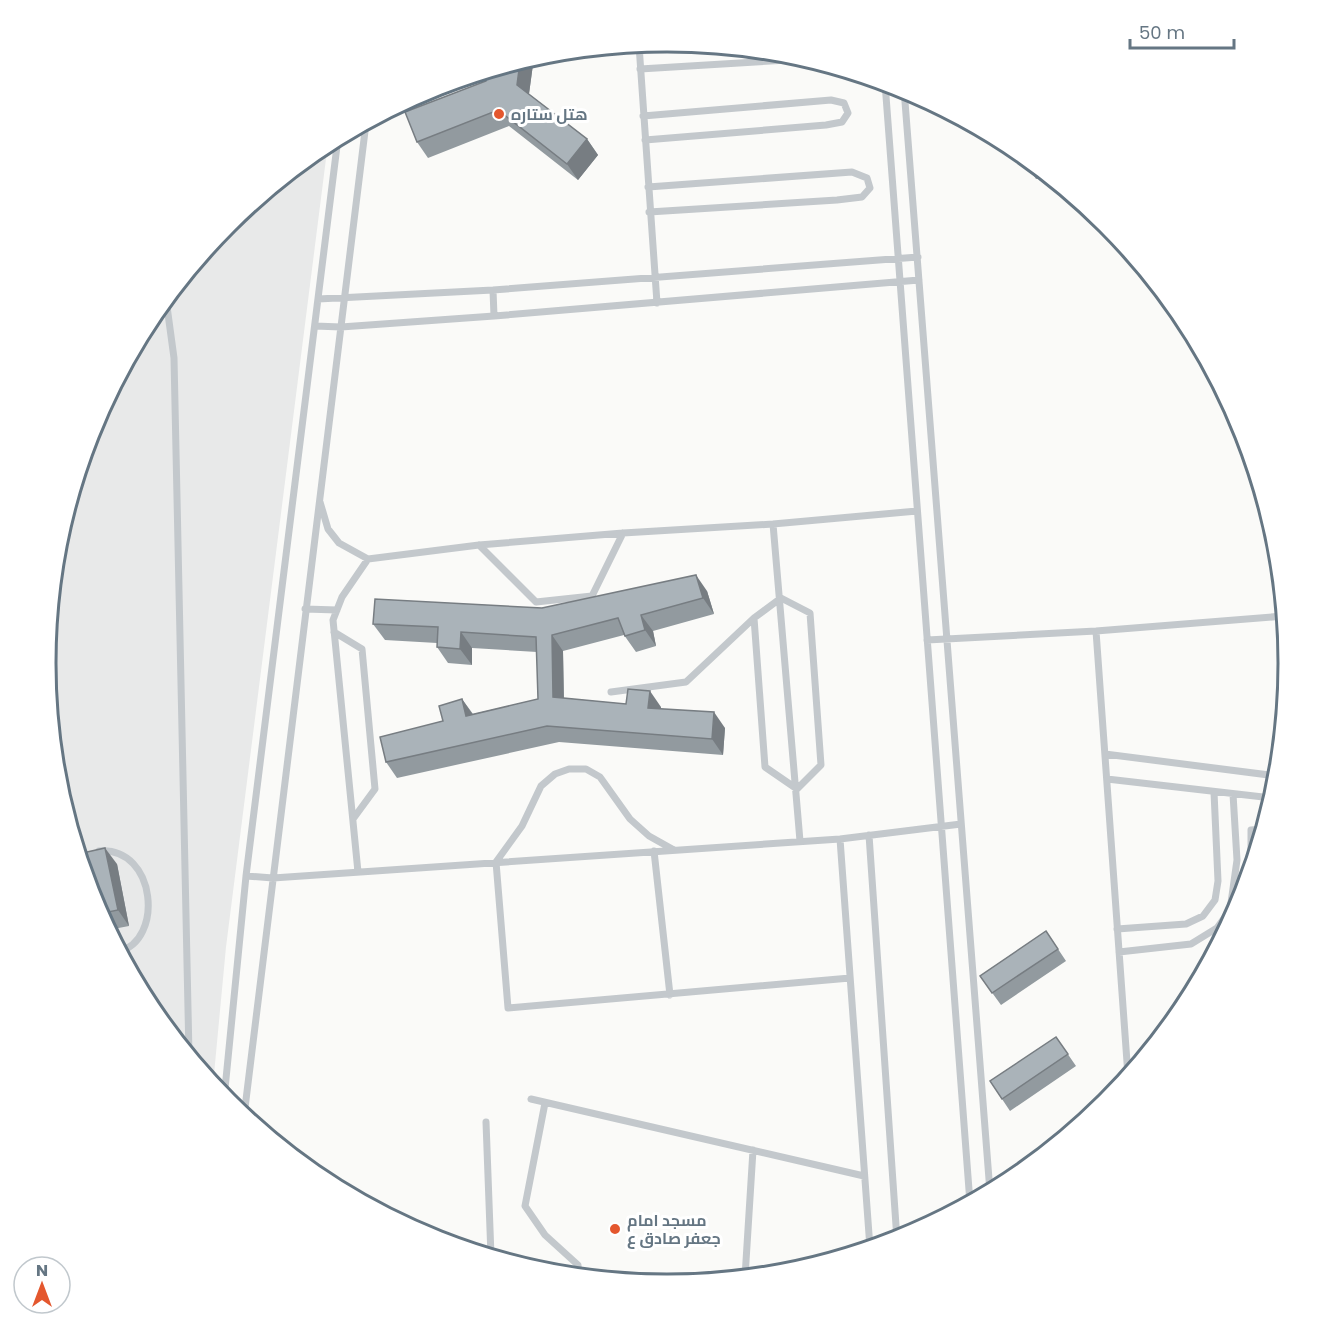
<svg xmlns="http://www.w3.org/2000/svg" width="1334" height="1327" viewBox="0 0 1334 1327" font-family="Poppins,Cairo,sans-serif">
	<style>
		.built { fill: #e8e9e9 }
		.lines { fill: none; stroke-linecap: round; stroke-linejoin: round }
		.service { stroke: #c3c8cc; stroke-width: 7 }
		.wall { fill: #929a9f }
		.shaded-wall { fill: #777d82 }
		.building { fill: #aab3b9; stroke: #777d82; stroke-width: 1.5 }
		.poi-dot { fill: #e4572e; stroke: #fff; stroke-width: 2 }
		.labels { text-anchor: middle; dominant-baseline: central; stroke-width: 6; stroke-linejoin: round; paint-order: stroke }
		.poi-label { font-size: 16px; font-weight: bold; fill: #657683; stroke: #fff; text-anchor: start }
		.rim { fill: none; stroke: #657683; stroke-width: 3 }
	</style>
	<rect width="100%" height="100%" fill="#fafaf8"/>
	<path class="built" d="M328,143L226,947L213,1085L150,1008L93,901L57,784L46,663L58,542L93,425L150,318L228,224Z"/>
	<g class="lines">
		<path class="service" d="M639,45L657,303
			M639,51L699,45
			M640,69L804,59
			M885,83L970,1203
			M904,89L990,1192
			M643,116L831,100L844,103L848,113L842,122L826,125L645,140
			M648,187L852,172L867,178L870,188L862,197L837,200L649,212
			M493,290L494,316
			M166,299L174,358L189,1055
			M318,299L493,290L918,257
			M315,326L341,327L494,316L919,280
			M1204,355L1243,451L1277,545
			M320,502L328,529L339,543L368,559L479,545L623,533L773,524L917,511
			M773,524L800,841
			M479,545L536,602L592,596L623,533
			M781,598L810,613L821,765L797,789L765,767L754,618Z
			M305,609L337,610
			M1096,631L1128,1076
			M334,632L362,649L375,789L353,819
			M927,640L1096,631L1284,616
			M611,692L686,682L754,618
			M1105,754L1277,776
			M1107,779L1272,798
			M869,835L897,1240
			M840,839L870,1248
			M674,850L649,836L630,819L600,777L586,769H569L555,774L541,786L522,826L496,862L508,1008L850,978
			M99,851C158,847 163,942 119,951
			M654,851L670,995
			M1251,859V830L1263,829
			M358,872L333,620L342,597L368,559
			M246,876L273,878L840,839L961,824
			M1117,929L1186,924L1203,916L1215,900L1218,881L1214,792
			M1119,952L1191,944L1217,928L1230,910L1237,860L1233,794
			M224,1099L246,876L338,138
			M531,1099L864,1176
			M545,1103L525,1206L545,1235L578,1265L579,1276
			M244,1116L366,123
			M486,1122L491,1256
			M745,1277L753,1150"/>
	</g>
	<path class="wall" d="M534,57L529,94L587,139L598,155L578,180L509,126L428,158L417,142L486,81L487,72Z
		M1027,159L1051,178L1036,179L1028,167Z
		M707,591L714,614L653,631L656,646L636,652L624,635L563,651L564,698L626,704L661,707V709L725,728L723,755L559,742L397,778L386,762L443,721L462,699L473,714L538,699L537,652L472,648V665L448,663L437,647V643L385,640L373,624L542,608Z
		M117,864L129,926L108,930L93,901Z
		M1046,931L1066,961L1001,1005L980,976Z
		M1056,1037L1076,1066L1010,1111L990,1081Z"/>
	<path class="shaded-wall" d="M534,57L528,101L517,85L520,62Z
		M587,139L598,155L578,180L567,164Z
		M696,575L707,591L714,614L703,598Z
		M641,615L653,631L656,646L645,630Z
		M461,632L472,648V665L460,649Z
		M552,635L563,651L564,712L553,697Z
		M650,691L661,707L659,724L648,708Z
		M462,699L473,715L466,716Z
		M714,712L725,728L723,755L712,739Z
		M105,848L117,864L129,926L118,910Z"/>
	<path class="building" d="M520,62L517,85L587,139L567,164L498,110L417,142L405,112L486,81L487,72Z
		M1027,159L1037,167H1028Z
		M696,575L703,598L641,615L645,630L625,636L618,618L552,635L553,697L626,704L628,689L650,691L648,708L714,712L712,739L547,726L386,762L380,737L443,721L439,706L462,699L466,716L538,699L536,637L461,632L460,649L437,647L438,627L373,624L375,599L542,608Z
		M105,848L118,910L99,914L93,901L78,854Z
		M1046,931L1058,949L992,993L980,976Z
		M1056,1037L1068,1054L1002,1099L990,1081Z
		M1064,1138L1012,1180L1002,1186L999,1181Z"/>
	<g class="poi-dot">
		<circle cx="499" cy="114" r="6"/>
		<circle cx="615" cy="1229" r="6"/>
	</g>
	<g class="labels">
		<g class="poi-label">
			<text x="511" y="114">هتل ستاره</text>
			<text x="627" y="1220">مسجد امام<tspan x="627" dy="18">جعفر صادق ع</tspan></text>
		</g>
	</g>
	<path d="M0 0H1334V1327H0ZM56 663a611 611 0 1 1 1222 0a611 611 0 1 1-1222 0Z" fill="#fff" fill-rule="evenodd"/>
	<path class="rim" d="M56 663a611 611 0 1 1 1222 0a611 611 0 1 1-1222 0Z"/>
	<g transform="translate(42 1285)"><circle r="28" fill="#ffffff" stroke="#c1c8cd" stroke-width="1.5"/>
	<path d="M0-4.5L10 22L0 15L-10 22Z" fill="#e4572e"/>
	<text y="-9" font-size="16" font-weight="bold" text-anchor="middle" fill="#657683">N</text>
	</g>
	<path d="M1130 39v9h104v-9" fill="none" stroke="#657683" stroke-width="3"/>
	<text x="1139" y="39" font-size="18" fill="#657683" stroke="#ffffff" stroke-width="4.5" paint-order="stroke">50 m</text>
</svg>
